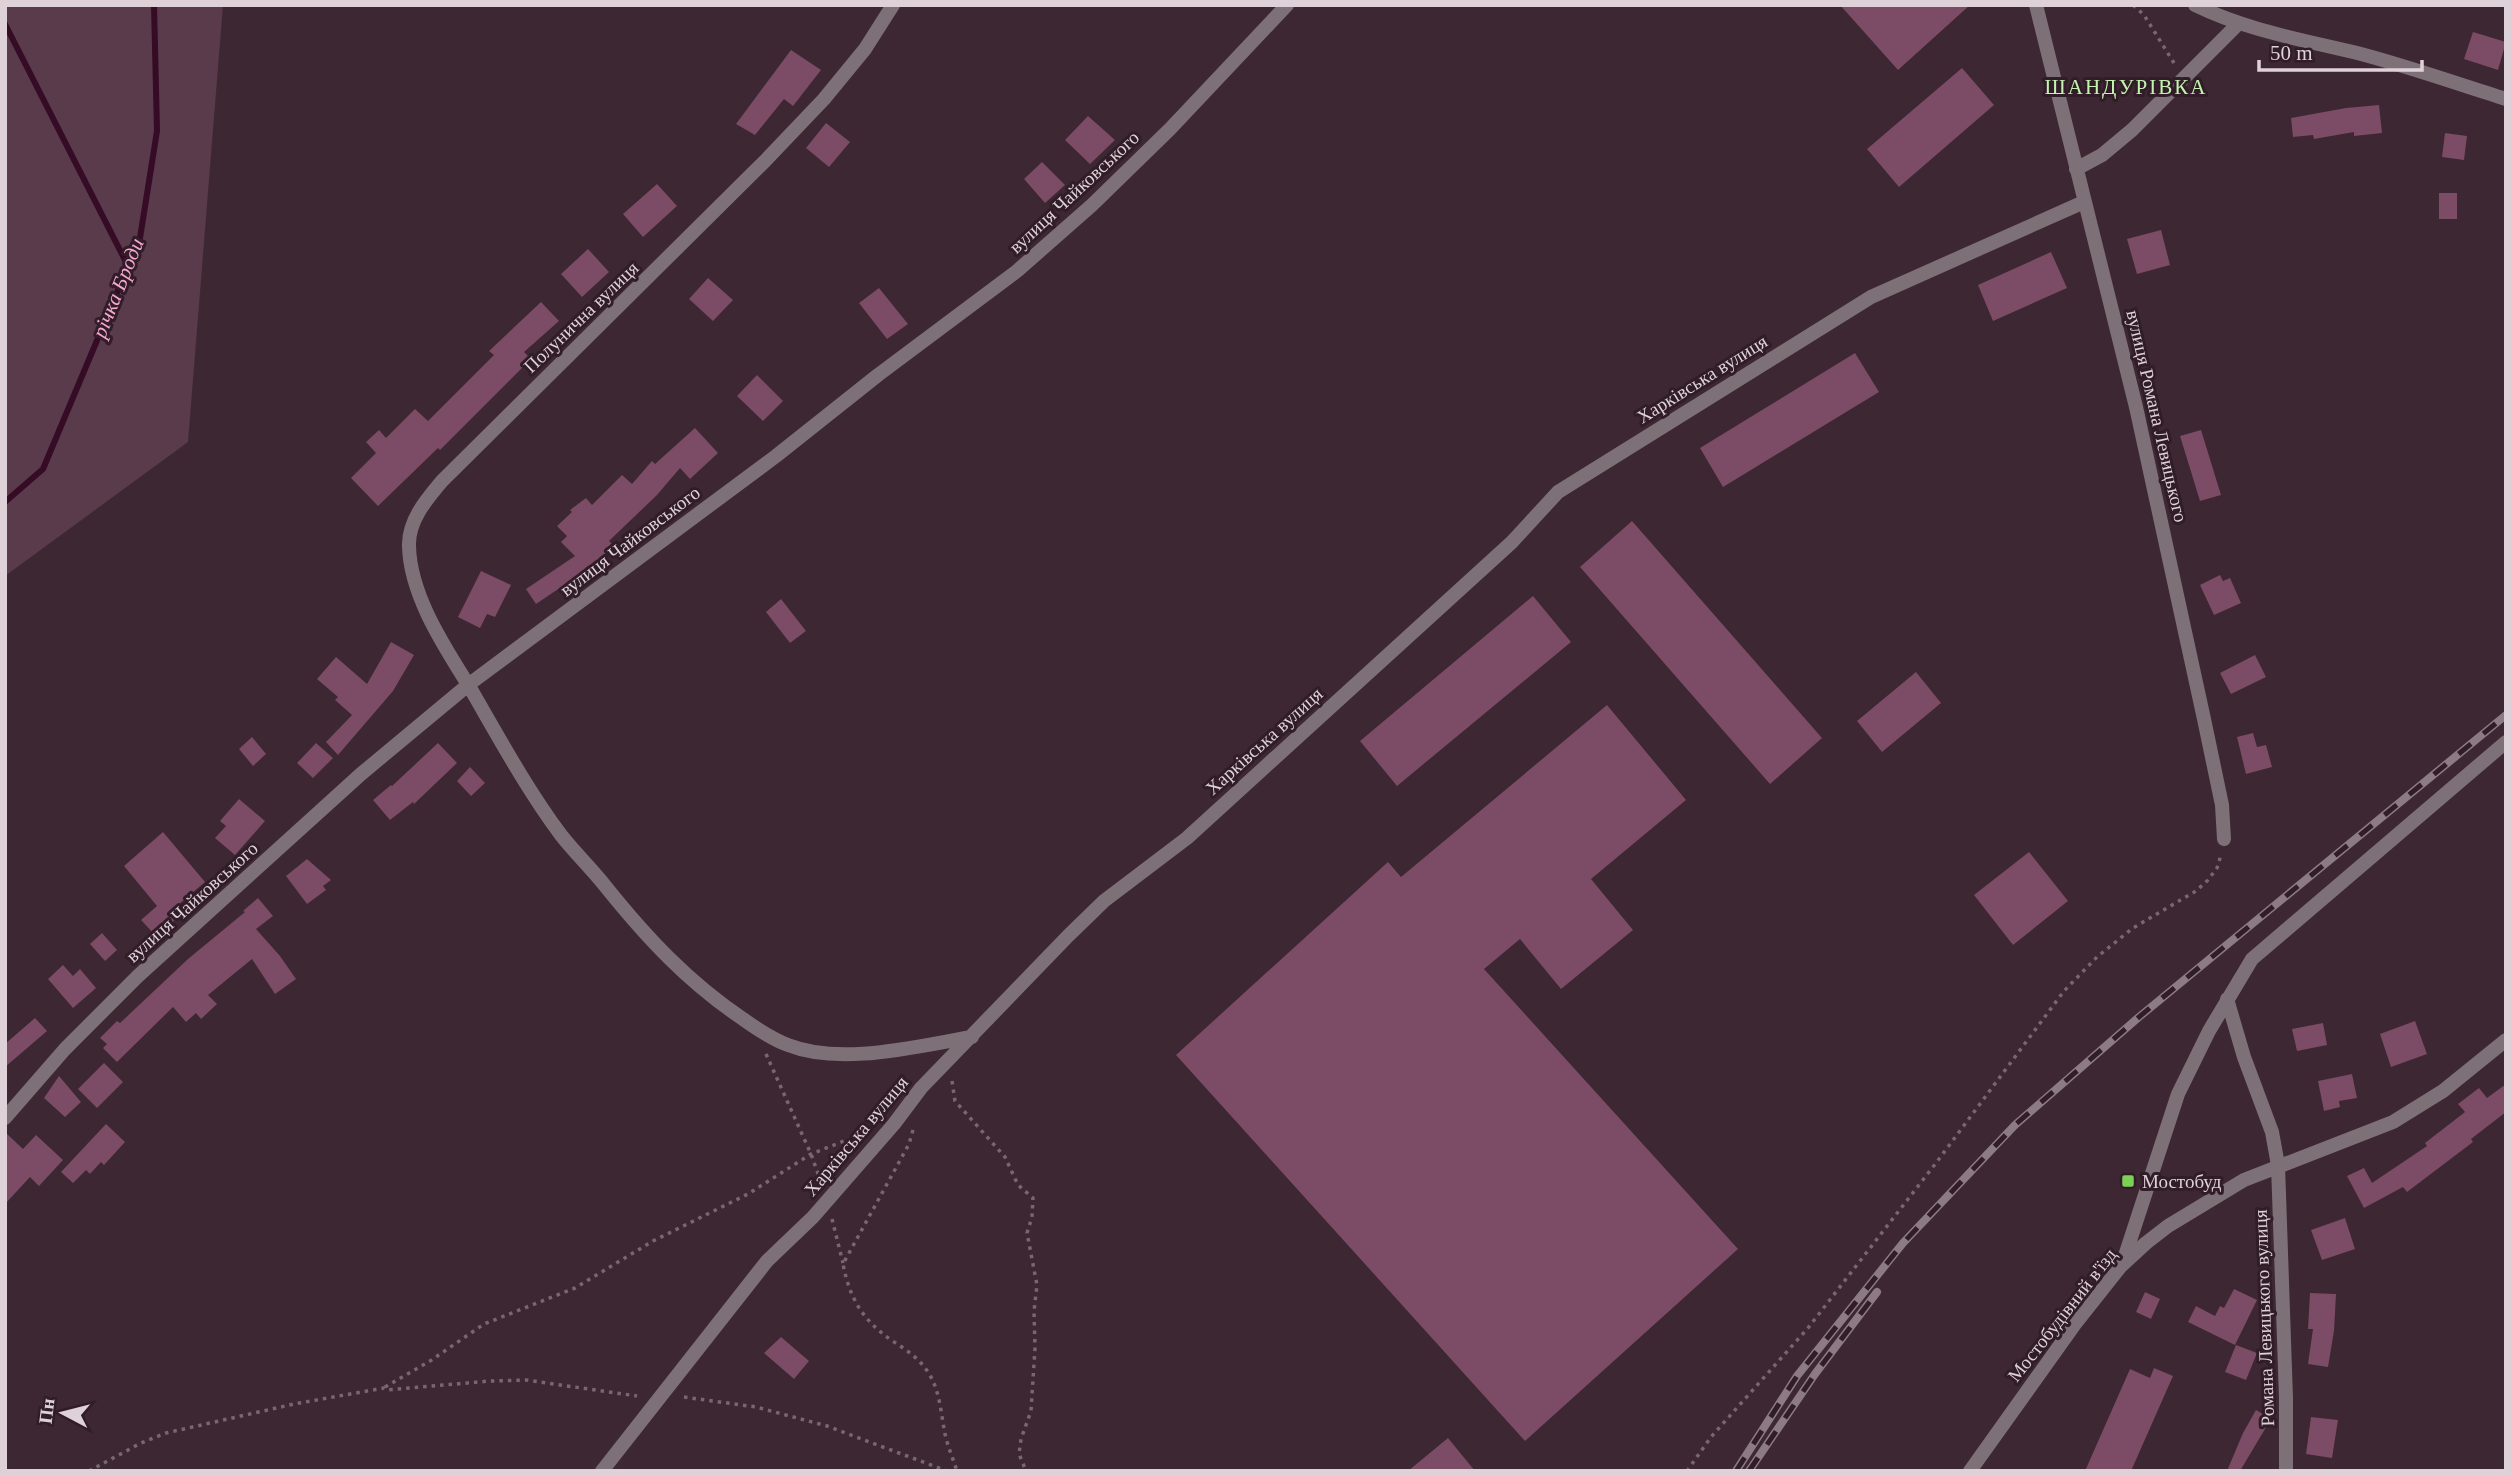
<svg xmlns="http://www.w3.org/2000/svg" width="2511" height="1476" viewBox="0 0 2511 1476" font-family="'Times New Roman',serif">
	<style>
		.green { fill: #593b4b }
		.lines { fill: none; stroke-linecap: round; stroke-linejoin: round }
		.stream { stroke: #350b25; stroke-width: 6 }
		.building { fill: #7c4b66 }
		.path { stroke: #796770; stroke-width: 3.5; stroke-dasharray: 3.5 5; stroke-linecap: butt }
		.street { stroke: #7d7177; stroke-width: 14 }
		.rail-casing { stroke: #8d7b84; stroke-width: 8 }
		.rail { stroke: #311d28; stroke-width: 5; stroke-dasharray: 16; stroke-linecap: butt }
		.poi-dot { fill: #7cd155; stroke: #311d28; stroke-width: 2.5 }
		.labels { text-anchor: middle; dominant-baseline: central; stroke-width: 6; stroke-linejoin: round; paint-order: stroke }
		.street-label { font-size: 19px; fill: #dfd1d8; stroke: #311d28 }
		.poi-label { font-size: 19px; fill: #dfd1d8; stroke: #311d28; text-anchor: start }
		.neighbourhood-label { font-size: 21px; letter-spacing: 2px; fill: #c4f3b1; stroke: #311d28 }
		.water-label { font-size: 21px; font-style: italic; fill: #f5a7d0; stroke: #311d28 }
	</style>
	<rect width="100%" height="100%" fill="#3c2732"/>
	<path class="green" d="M5,5H223L188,442L5,576Z"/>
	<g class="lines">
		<path class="stream" d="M5,24L128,266
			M5,502L43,469L140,238L157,131L154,5"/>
	</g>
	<path class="building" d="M1840,5H1970L1898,70Z
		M2473,32L2506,42L2498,70L2464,59Z
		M791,50L821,70L793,106L784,99L755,135L736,124Z
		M1962,68L1994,105L1899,187L1867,149Z
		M2379,105L2382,133L2354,136V132L2314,139L2313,135L2293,137L2291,118L2346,108Z
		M1088,116L1115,140L1090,164L1065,140Z
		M826,123L850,142L829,167L806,148Z
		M2445,133L2467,136L2464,160L2442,157Z
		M1042,162L1065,185L1045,203L1024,179Z
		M657,184L677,206L643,237L623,214Z
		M2439,193H2457V219H2439Z
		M2161,230L2170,265L2137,274L2127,239Z
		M588,249L609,272L582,297L561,274Z
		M2051,252L2067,288L1993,321L1978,285Z
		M708,278L733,300L713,321L689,299Z
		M879,288L908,324L887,339L859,303Z
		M541,302L559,321L524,352L531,359L440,450L438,448L378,506L351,478L376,453L366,442L379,430L386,438L415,409L428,421L494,355L489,351Z
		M1855,353L1879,392L1723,487L1700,448Z
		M757,375L783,401L763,421L737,396Z
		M695,428L718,453L690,479L680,468L657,495L609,541L614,546L589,571L588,569L536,604L526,589L575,556L561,542L567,536L557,526L572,512L570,510L586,498L592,505L622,475L632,484L652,461L655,464Z
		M2201,430L2221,495L2200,501L2180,436Z
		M1632,521L1822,738L1770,784L1580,567Z
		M481,571L511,585L495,617L487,614L480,628L458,617Z
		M2220,575L2223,581L2230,578L2241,603L2214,615L2200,585Z
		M1533,596L1571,642L1397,786L1360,741Z
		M781,599L806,631L790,643L766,612Z
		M391,642L414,655L393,691L338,755L326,742L352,715L335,700L338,697L317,679L336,657L367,684Z
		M2255,655L2266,677L2231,694L2220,673Z
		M1916,672L1941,703L1882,752L1857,721Z
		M1607,705L1686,800L1591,879L1633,930L1561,989L1520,939L1484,969L1738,1249L1525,1441L1176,1055L1388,862L1401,877Z
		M2253,733L2257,747L2266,745L2272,767L2246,774L2237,737Z
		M252,737L266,754L253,766L239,749Z
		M316,743L333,758L313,778L297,763Z
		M438,743L457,763L414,804L413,802L390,820L373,800L391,785L392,786Z
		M470,767L485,783L471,796L457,781Z
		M239,799L265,821L235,855L215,838L226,826L220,821Z
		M163,832L205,882L171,911L177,918L156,936L141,920L157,906L124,866Z
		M2029,852L2068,901L2013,945L1974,895Z
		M307,859L331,880L323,886L326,890L307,904L286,876Z
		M258,898L273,916L256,929L280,956L296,979L275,994L252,959L208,995L217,1004L201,1019L196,1013L186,1022L173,1007L117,1062L103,1048L107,1044L100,1038L117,1021L120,1023L188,959L245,912L243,911Z
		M102,933L117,950L105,961L90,944Z
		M63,965L73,976L80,969L96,988L73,1008L48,979Z
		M35,1018L47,1031L5,1067V1044Z
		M2415,1021L2427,1054L2391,1067L2380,1034Z
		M2323,1023L2327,1045L2297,1051L2292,1029Z
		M104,1063L123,1082L97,1108L78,1089Z
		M2352,1074L2357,1098L2339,1101L2340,1107L2324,1111L2318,1081Z
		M59,1076L81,1102L65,1117L44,1098Z
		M2506,1084V1112L2471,1139L2473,1142L2407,1192L2403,1187L2364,1208L2347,1176L2364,1168L2372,1183L2427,1146L2425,1143L2465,1112L2458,1104L2479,1088L2487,1098Z
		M106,1124L125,1142L104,1165L101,1162L90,1174L86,1170L73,1183L61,1172Z
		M5,1132L23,1149L36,1135L63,1160L39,1186L30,1177L5,1204Z
		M2345,1218L2355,1249L2322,1260L2311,1230Z
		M2234,1289L2257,1300L2235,1345L2188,1322L2196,1306L2215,1316L2220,1306L2224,1308Z
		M2145,1292L2160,1299L2151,1319L2136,1312Z
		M2310,1293L2336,1294L2334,1331L2328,1367L2308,1364L2313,1329H2308Z
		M781,1337L809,1361L794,1379L764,1353Z
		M2236,1345L2257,1353L2246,1380L2225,1372Z
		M2154,1368L2173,1376L2131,1471H2085L2130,1369L2150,1378Z
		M2256,1410L2271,1419L2240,1471H2227L2243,1433Z
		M2311,1417L2338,1420L2332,1458L2306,1454Z
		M1448,1438L1475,1471H1408Z"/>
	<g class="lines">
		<path class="path" d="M2133,5L2144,15L2174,63
			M766,1054L811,1154L821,1182
			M952,1081L955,1101L1005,1157L1018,1185L1033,1198L1032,1217L1027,1233L1037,1285L1034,1311L1035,1348L1031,1411L1021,1439L1019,1454L1026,1471
			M913,1130L909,1144L843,1264C850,1299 862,1319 891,1340C905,1349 919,1358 928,1372C940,1390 941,1414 945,1434C948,1447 953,1459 957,1471
			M832,1219L843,1263
			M385,1387L430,1361L484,1324L575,1288L653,1241L748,1194L811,1154L862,1134
			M684,1397L756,1407L827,1426L947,1471
			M89,1471L141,1443L166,1433L294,1404L384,1388L387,1390L490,1381L526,1380L637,1396
			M1687,1471L1711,1437L1808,1328L1936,1163L2064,991L2097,957L2133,928L2196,891L2208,880L2217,868L2221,855"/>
		<path class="street" d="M893,5L865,49L824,99L765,161L442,481C426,500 408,521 409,546C410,595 444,646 469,686C498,736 526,788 561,835C575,853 592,869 606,887C647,938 688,982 743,1019C757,1029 772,1039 788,1045C841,1066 917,1046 972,1037
			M2036,5L2136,407L2204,719L2222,805L2224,839
			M2195,5C2248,31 2304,40 2361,54C2410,67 2458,84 2506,99
			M2076,169L2102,155L2132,130L2238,24
			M2227,999L2244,1057L2272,1132L2278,1165L2286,1398V1471
			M5,1118L65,1049L138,976L361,774L468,685L776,456L878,375L1017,271L1092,205L1170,129L1287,5
			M2122,1265L2178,1094L2209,1031L2252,959L2506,742
			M602,1471L767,1261L813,1217L894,1124L921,1088L1068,936L1104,901L1187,838L1512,542L1558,492L1871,297L2084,202
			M1970,1471L2075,1324L2121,1266L2146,1243L2168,1226L2244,1180L2393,1122L2443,1091L2506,1040"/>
		<g class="rail-casing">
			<path id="rail" d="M1736,1471L1797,1376L1903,1243L2015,1125L2139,1017L2506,715
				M1749,1471L1815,1374L1877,1292"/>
		</g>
		<use href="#rail" class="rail"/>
	</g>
	<rect class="poi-dot" x="2121" y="1174" width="14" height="14" rx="3.5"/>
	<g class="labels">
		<g class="street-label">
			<text transform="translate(1074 192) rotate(-43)">вулиця Чайковського</text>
			<text transform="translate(581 317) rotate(-44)">Полунична вулиця</text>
			<text transform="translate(1702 379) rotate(-32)">Харківська вулиця</text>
			<text transform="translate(2157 416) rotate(77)">вулиця Романа Левицького</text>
			<text transform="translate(630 541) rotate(-37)">вулиця Чайковського</text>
			<text transform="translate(1264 741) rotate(-42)">Харківська вулиця</text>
			<text transform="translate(192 902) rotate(-42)">вулиця Чайковського</text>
			<text transform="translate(856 1136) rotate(-50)">Харківська вулиця</text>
			<text transform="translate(2062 1315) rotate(-52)">Мостобудівний в'їзд</text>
			<text transform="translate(2264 1318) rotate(-92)">Романа Левицького вулиця</text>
		</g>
		<g class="poi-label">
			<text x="2142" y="1181">Мостобуд</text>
		</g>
		<g class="neighbourhood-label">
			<text x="2126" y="87">ШАНДУРІВКА</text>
		</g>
		<g class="water-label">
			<text transform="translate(118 288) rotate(-68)">річка Броди</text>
		</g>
	</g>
	<rect width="2511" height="1476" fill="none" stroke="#dfd1d8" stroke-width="14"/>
	<g transform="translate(63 1413) rotate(277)" stroke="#311d28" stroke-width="5" paint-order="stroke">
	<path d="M0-5L12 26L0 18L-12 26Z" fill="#dfd1d8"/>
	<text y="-10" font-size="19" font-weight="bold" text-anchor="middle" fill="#dfd1d8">Пн</text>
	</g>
	<path d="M2259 60v10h163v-10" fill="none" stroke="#dfd1d8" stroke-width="3.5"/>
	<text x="2270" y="60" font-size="21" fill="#dfd1d8" stroke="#311d28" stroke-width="5" paint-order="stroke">50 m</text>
</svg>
